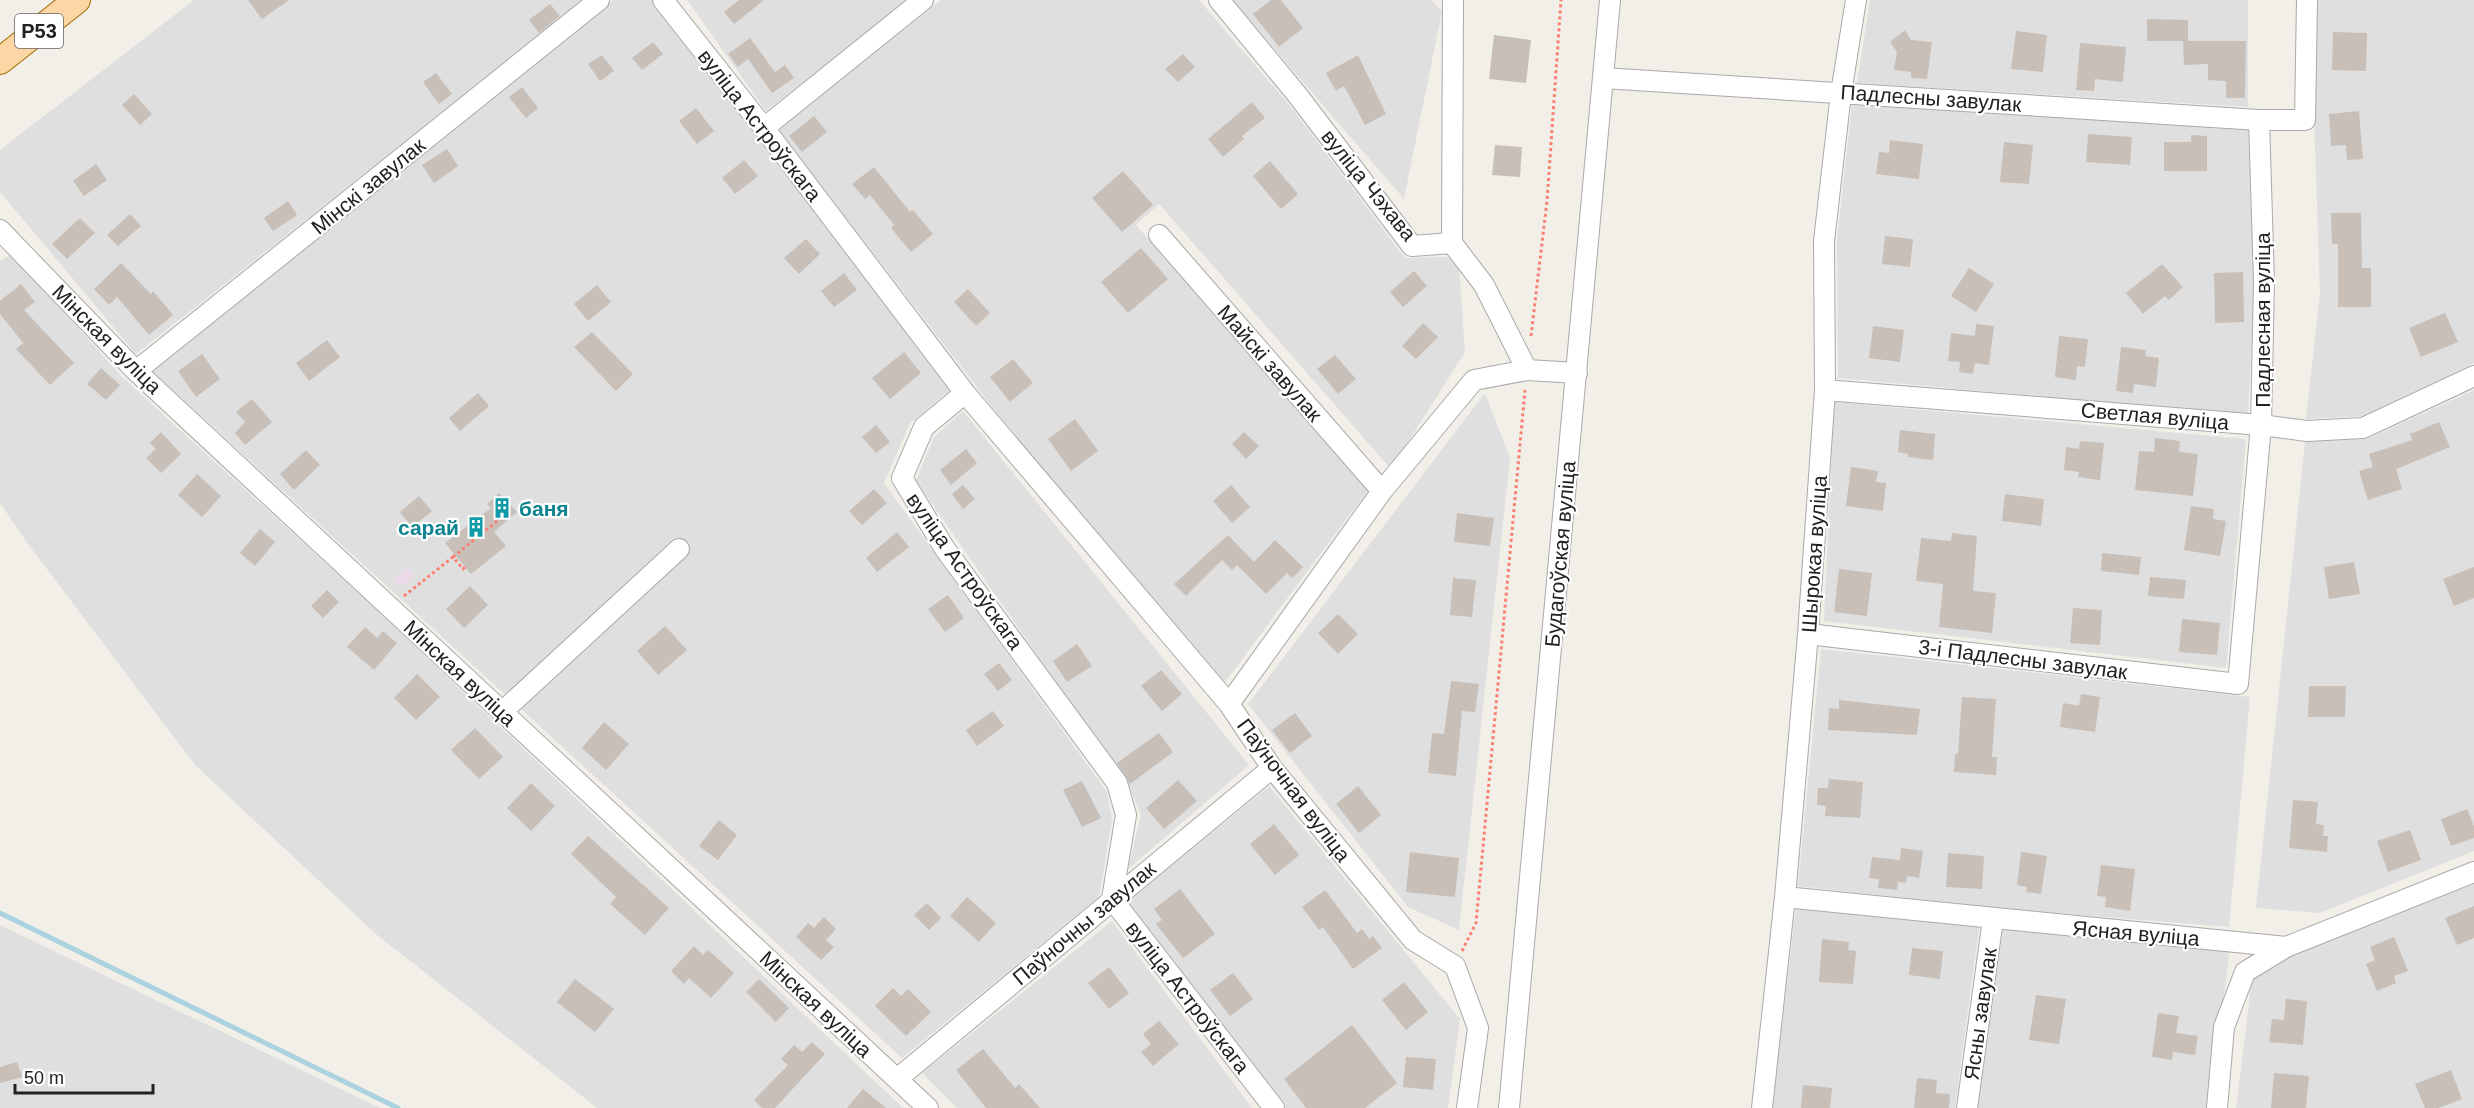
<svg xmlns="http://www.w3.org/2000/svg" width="2474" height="1108" viewBox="0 0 2474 1108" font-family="Helvetica,sans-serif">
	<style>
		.residential { fill: #e0dfdf }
		.industrial { fill: #ebdbe8 }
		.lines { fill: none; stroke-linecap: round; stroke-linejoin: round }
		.stream { stroke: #aad3df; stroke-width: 5 }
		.building { fill: #c7bfb8 }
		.minor-casing { stroke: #a9a9a9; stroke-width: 22 }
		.major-casing { stroke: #a06b00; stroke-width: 28 }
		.path { stroke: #fa8072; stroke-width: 3; stroke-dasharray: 3 3; stroke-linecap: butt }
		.minor { stroke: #fff; stroke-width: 20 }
		.major { stroke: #fcd6a4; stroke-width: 26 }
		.labels { text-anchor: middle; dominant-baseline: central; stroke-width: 4.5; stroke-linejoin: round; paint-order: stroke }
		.shield { fill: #fff; stroke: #646464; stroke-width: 1.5 }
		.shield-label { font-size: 20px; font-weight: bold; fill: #222 }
		.street-label { font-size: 21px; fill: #222; stroke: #fff }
		.culture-label { font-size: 21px; font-weight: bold; fill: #0d838f; stroke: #fff; text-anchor: start }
	</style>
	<rect width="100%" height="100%" fill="#f2efe9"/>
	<path class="residential" d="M194,0H584L136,354L0,192V150Z
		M613,0H657L949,391L910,423L884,483L1107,792L1112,819L1099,897L902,1058L152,371Z
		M687,0H909L766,111Z
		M941,0H1199L1292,108L1405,258L1450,257L1459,265L1465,352L1391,469L1159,204L1136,225L1368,490L1222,686L997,413L778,130Z
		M1232,0H1431L1442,11L1404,199Z
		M1870,0H2248V107L1857,83Z
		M2317,0H2474V363L2362,416L2306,419L2320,293L2314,119Z
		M1852,105L2248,128L2254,287L2248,415L1838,378L1837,240Z
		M12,254L121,376L377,610L903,1108H597L376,934L195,765L28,544L0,503V261Z
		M2474,390V851L2320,913L2256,908L2305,442L2367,439Z
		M1485,393L1510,458L1459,930L1408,907L1248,704Z
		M1834,402L2246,439L2226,668L1824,621Z
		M963,411L1249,765L1128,869L1141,815L1130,788L916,481L934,437Z
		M1821,649L2250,697L2229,927L1993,908L1798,886Z
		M1269,786L1460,1019L1448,1108H1284L1124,904Z
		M2474,879V1108H2236L2252,979L2278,956Z
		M1796,908L1979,927L1955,1108H1772Z
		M1112,921L1252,1108H957L922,1073Z
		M0,925L380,1108H0Z
		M2003,930L2230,948L2210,1108H1977Z"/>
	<path class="industrial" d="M408,567L415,576L400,588L393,579Z"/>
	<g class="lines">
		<path class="stream" d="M0,913L398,1108"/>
	</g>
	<path class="building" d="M248,0H289L262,19Z
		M739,0H764L734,24L724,12Z
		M1271,0H1281L1303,28L1279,47L1253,14Z
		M550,4L560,16L539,33L529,20Z
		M2147,19L2188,20V41H2246L2245,98H2226V81L2208,80V64L2184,65L2183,41H2147Z
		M1905,30L1911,40L1932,42L1927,79L1911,78V72L1894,70L1897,52L1890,42Z
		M2016,31L2047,35L2043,72L2011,69Z
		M2333,32L2367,33L2366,71L2332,70Z
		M1494,35L1531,40L1526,83L1489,79Z
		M750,38L775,72L785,65L794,78L772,93L748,59L738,67L728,54Z
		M653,42L663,54L642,70L632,58Z
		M2080,43L2126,47L2123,82L2095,79L2094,91L2076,90Z
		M1183,54L1195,67L1178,82L1165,69Z
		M602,55L614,71L600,81L588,64Z
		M1358,55L1386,114L1365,125L1344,86L1336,91L1326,73Z
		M436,73L452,94L439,104L423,82Z
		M522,87L538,108L526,118L509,97Z
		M134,94L152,114L140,125L122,105Z
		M1252,102L1265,118L1242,136L1244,139L1223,157L1208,139Z
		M696,108L714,131L697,144L679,121Z
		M2359,111L2363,159L2347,160L2346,145L2331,146L2329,114Z
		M814,116L827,132L802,152L789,136Z
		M2088,134L2132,137L2130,165L2086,162Z
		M2191,135L2207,136V171H2164V142H2191Z
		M1890,140L1923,144L1919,179L1876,174L1879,152L1889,153Z
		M2004,142L2033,145L2029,184L2000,182Z
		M1495,145L1522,147L1520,177L1492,175Z
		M447,149L458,166L434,183L422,165Z
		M744,160L758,176L735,194L722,178Z
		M1270,161L1298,194L1281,209L1253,176Z
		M96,164L107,180L84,196L73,181Z
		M874,167L910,212L913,210L933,234L911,252L891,228L894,225L870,195L865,199L852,184Z
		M1123,171L1153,205L1122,232L1092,198Z
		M288,201L297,215L273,231L264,218Z
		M2331,213H2361L2362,268H2371V307H2338V244H2332Z
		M130,214L141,226L118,246L107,235Z
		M80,218L95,233L67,259L52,244Z
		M1885,236L1913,239L1910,267L1882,264Z
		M806,239L820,254L799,274L784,258Z
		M1141,248L1168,279L1128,313L1101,282Z
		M121,263L151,294L153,291L173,315L149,335L117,297L109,305L94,289Z
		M2162,264L2183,287L2169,300L2165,296L2143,314L2126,293Z
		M1969,268L1994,284L1976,312L1951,296Z
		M1414,271L1427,286L1403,307L1390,292Z
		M2243,272L2244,322L2215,323L2214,273Z
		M844,273L857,290L834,307L821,291Z
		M21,284L35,302L24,310L74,363L50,385L16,349L23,343L0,314V301Z
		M597,285L611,302L588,321L574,304Z
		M968,289L990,313L976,326L954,302Z
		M2445,313L2458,342L2421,357L2409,328Z
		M1423,323L1438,337L1416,359L1402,346Z
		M1976,324L1994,326L1989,365L1975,363L1973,374L1959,372L1960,362L1948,361L1951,333L1975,336Z
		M1873,326L1904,330L1900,362L1869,358Z
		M592,332L633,374L616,391L574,347Z
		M2059,336L2088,339L2085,367L2077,366L2076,380L2055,377Z
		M327,340L340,357L309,381L296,363Z
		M2121,347L2146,350L2145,356L2159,358L2156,387L2134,384L2133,393L2116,391Z
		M904,352L921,373L890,399L872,378Z
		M202,354L220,379L196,397L178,371Z
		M1335,355L1356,379L1338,394L1317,369Z
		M1013,359L1033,383L1010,402L990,377Z
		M101,368L120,385L106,400L87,384Z
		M478,393L489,406L460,431L449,418Z
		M252,399L272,422L245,445L235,433L245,422L236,412Z
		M1075,419L1098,451L1071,471L1048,439Z
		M2439,422L2450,447L2396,469L2402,489L2368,500L2359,471L2373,467L2369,454L2412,440L2410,434Z
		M876,425L890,442L876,453L862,437Z
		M1900,430L1935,434L1933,460L1908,457V454L1898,452Z
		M161,432L181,454L161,473L146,458L156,449L150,443Z
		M1244,432L1259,446L1246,459L1232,444Z
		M2155,438L2180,441L2179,452L2198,454L2193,496L2135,490L2139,451L2154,452Z
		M2080,441L2104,443L2100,480L2078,477L2079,472L2064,470L2066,447L2079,449Z
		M966,449L977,463L951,485L940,470Z
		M306,450L320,465L294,490L280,474Z
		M1851,467L1878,471L1876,482L1886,483L1883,511L1846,506Z
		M197,474L221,496L202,517L178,495Z
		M963,485L975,499L963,509L952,494Z
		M1231,485L1250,507L1232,523L1213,501Z
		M874,489L887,503L862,525L849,511Z
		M499,493L517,512L494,532L506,546L471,574L445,543L491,508L487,504Z
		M2005,494L2044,499L2041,526L2002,521Z
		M419,496L432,511L412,527L400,512Z
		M2191,506L2214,509L2213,519L2226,521L2220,556L2184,550Z
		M1457,513L1494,518L1490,546L1454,542Z
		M260,529L275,542L255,566L240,553Z
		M897,532L909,547L877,572L866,558Z
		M1952,533L1977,536L1973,591L1996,593L1992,633L1939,627L1943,584L1916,581L1921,538L1951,541Z
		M1228,535L1254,562L1275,540L1303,567L1292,578L1287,573L1266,594L1237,565L1232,570L1222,560L1186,596L1174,584Z
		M2102,553L2141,557L2139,575L2101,571Z
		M2354,562L2360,594L2329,599L2324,567Z
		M2474,567V598L2454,606L2443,579Z
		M1839,569L1872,573L1867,616L1834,612Z
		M2150,577L2186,580L2184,599L2148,596Z
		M1453,578L1476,580L1472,617L1450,615Z
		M470,586L488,605L464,628L446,609Z
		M327,590L339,602L323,618L311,606Z
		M948,595L964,618L945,632L928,609Z
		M2073,608L2102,610L2100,645L2070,643Z
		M1338,614L1358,634L1338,654L1318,633Z
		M2182,619L2220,623L2217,655L2179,652Z
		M665,626L687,650L658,675L637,651Z
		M365,627L377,638L383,631L397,643L374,670L347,647Z
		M1077,644L1092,666L1067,682L1053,661Z
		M999,663L1012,680L998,691L984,674Z
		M1161,670L1182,694L1162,711L1141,686Z
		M417,674L440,697L416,720L394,698Z
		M1451,681L1479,684L1475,712L1462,711L1456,776L1428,773L1432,733L1444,734Z
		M2309,686H2346L2345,717H2308Z
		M2081,694L2100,697L2095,732L2060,727L2063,703L2079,706Z
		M1962,697L1996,699L1992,757H1997L1996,775L1954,772L1955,754H1958Z
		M1839,700L1920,709L1917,735L1828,730L1829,708L1839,709Z
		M993,711L1004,726L977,746L966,730Z
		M1295,713L1312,736L1290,753L1272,730Z
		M604,722L629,744L606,770L582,748Z
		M475,728L503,757L479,779L451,750Z
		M1159,733L1173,752L1130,784L1117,763Z
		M1829,779L1863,782L1860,818L1825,816L1826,806L1817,805L1818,788H1828Z
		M1178,780L1197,801L1164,829L1146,808Z
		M1082,781L1101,818L1082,827L1063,790Z
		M531,783L555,806L531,831L507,808Z
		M1358,786L1381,815L1359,833L1336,804Z
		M2293,800L2318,802L2316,824L2324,825L2323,836H2328L2327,852L2289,848Z
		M2467,809L2474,826V838L2451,846L2441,819Z
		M719,820L737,835L718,860L699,846Z
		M1274,824L1299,855L1275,875L1250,844Z
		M2410,830L2421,860L2388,872L2377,841Z
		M588,836L669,908L645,935L610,904L616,897L571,854Z
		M1901,848L1923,851L1919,878L1907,876L1906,883L1898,882L1897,890L1878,888L1879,879L1869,878L1872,857L1900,860Z
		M1410,852L1459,858L1455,897L1406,892Z
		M2021,852L2047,856L2041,894L2026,892L2027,887L2017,885Z
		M1948,853L1984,856L1982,889L1946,887Z
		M2101,865L2135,869L2130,911L2105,907L2106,897L2097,896Z
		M1180,889L1215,934L1183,958L1156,924L1162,920L1154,909Z
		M1325,890L1357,933L1362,929L1369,939L1373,936L1382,948L1353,969L1323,927L1319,930L1302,907Z
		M967,897L996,923L979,942L950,916Z
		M927,903L941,918L929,930L914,915Z
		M2474,906V938L2457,945L2445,918Z
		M824,917L836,929L826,940L834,947L821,960L796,937L808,923L814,928Z
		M2394,937L2408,971L2394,976L2396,983L2377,991L2366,964L2375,960L2370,947Z
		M1822,939L1849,942L1848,950L1856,951L1853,984L1819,982Z
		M694,946L703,955L708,950L734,973L711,998L689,978L684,984L671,971Z
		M1912,948L1943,951L1940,979L1909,975Z
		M1109,967L1129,993L1109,1009L1088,983Z
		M1233,973L1253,999L1230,1016L1210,990Z
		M575,979L614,1009L595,1032L557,1002Z
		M759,979L789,1008L776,1022L746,992Z
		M1404,982L1428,1012L1406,1030L1382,1000Z
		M893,988L901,996L908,989L931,1012L906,1036L875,1006Z
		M2036,995L2066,999L2059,1044L2029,1040Z
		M2286,999L2307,1001L2303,1045L2269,1042L2272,1019L2284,1020Z
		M2158,1013L2179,1016L2176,1033L2198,1036L2195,1055L2173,1052L2172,1060L2152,1057Z
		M1159,1021L1179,1044L1153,1066L1141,1052L1151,1044L1143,1034Z
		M1352,1025L1397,1083L1365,1108H1306L1284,1079Z
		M812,1042L825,1054L775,1108H762L754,1100L788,1065L781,1059L794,1045L802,1052Z
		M983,1049L1015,1088L1019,1084L1040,1108H986L956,1070Z
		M1406,1057L1436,1059L1433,1090L1403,1087Z
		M17,1062L22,1077L0,1083V1067Z
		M2451,1070L2462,1099L2438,1108H2425L2415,1084Z
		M2274,1073L2309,1076L2306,1108H2271Z
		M1917,1078L1937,1080L1936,1093L1950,1094L1949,1108H1914Z
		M1803,1085L1832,1088L1830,1108H1801Z
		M863,1089L886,1108H847Z"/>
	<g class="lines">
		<g class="minor-casing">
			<path id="minor" d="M663,0L764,128L965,393L924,427L902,478L945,549L1117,783L1126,815L1112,899L1274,1108
				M1219,0L1299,97L1412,246L1452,243L1484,285L1527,370L1577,373
				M1603,78L2259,120
				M764,128L923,0
				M0,230L136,371L928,1108
				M1159,235L1382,491
				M1452,243L1453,0
				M136,371L599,0
				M1825,390L2261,425L2307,431L2363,428L2474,376
				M965,393L1229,704
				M1808,634L2238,684L2261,425L2264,282L2259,120H2305L2307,0
				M502,712L679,549
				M1785,897L2286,947L2474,872
				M897,1079L1272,768
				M1467,1108L1478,1028L1455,966L1413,940L1272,768L1229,704L1382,491L1474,380L1527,370
				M1509,1108L1610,0
				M1762,1108L1785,897L1808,634L1825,390L1824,241L1841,93L1856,0
				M1967,1108L1993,919
				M2217,1108L2224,1027L2245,972L2286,947"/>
		</g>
		<g class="major-casing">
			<path id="major" d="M0,61L77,0"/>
		</g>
		<path class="path" d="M1531,336L1547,201L1561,0
			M453,557L501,518
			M404,596L453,557L463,569L465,567
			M1462,951L1476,923L1525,390"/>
		<use href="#minor" class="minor"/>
		<use href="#major" class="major"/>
	</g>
	<defs>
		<g id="building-bare" transform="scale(1.62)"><path d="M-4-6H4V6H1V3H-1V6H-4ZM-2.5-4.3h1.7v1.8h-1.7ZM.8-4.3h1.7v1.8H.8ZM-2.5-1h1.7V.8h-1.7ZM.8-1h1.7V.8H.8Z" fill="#0f9aa8" stroke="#fff" stroke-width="2.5" paint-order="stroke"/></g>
	</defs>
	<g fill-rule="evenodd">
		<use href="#building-bare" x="502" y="508"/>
		<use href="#building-bare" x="476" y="527"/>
	</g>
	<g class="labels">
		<rect class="shield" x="15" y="14" width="48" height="34" rx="4.5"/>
		<g class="shield-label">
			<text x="39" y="31">Р53</text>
		</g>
		<g class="street-label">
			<text transform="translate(1931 98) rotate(4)">Падлесны завулак</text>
			<text transform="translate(760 125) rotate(52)">вуліца Астроўскага</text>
			<text transform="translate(1369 185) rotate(51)">вуліца Чэхава</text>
			<text transform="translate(368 186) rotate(-39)">Мінскі завулак</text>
			<text transform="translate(2262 320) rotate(-90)">Падлесная вуліца</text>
			<text transform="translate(107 339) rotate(45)">Мінская вуліца</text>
			<text transform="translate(1270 363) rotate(49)">Майскі завулак</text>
			<text transform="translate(2155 416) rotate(5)">Светлая вуліца</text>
			<text transform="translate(1560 554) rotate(-85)">Будагоўская вуліца</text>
			<text transform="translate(1814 554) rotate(-86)">Шырокая вуліца</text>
			<text transform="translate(965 571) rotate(55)">вуліца Астроўскага</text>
			<text transform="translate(2023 659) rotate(7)">3-і Падлесны завулак</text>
			<text transform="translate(460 673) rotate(43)">Мінская вуліца</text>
			<text transform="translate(1294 790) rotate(53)">Паўночная вуліца</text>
			<text transform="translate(1084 923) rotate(-40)">Паўночны завулак</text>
			<text transform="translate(2136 933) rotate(5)">Ясная вуліца</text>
			<text transform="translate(1188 997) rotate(52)">вуліца Астроўскага</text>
			<text transform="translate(816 1004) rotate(43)">Мінская вуліца</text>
			<text transform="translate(1980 1014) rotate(-82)">Ясны завулак</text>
		</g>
		<g class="culture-label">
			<text x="519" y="508">баня</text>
			<text x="459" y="527" text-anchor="end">сарай</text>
		</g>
	</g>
	<path d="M15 1084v9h138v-9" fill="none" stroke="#222222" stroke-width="3"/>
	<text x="24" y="1084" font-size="18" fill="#222222" stroke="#ffffff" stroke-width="4.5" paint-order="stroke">50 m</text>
</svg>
